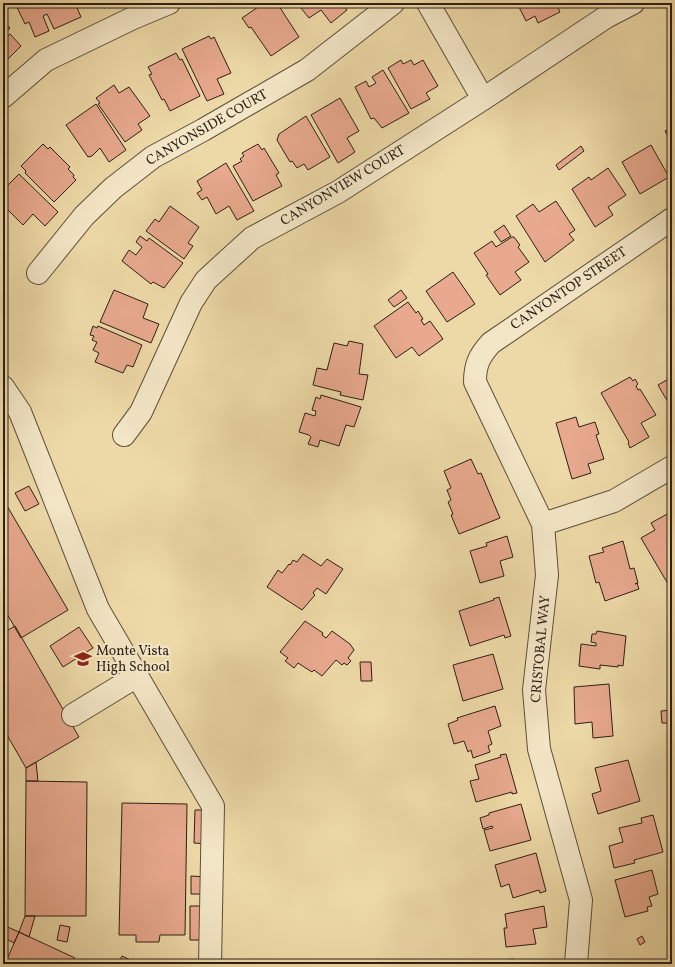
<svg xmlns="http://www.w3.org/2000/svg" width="675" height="967" viewBox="0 0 675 967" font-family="Vollkorn,serif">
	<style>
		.building { fill: #e8a98e; stroke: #2c1f17 }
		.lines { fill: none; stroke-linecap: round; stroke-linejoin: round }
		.minor-casing { stroke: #5c4e3b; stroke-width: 24 }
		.minor { stroke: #f3e6c6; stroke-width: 22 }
		.labels { text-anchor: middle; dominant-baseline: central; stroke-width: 4; stroke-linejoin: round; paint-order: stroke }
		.street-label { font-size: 14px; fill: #2c1f17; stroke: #f3e6c6 }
		.poi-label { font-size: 14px; fill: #2c1f17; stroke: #f3e6c6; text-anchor: start }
	</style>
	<rect width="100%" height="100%" fill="#edd9a7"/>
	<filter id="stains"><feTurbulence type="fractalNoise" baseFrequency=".005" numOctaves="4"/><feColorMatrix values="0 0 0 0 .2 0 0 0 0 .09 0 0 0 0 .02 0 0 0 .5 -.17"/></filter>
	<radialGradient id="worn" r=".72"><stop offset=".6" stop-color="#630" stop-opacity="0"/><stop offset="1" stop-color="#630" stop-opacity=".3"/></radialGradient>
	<path class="building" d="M15,3H75L81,17L54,29L47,14L43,16L49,31L35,37L29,22L25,24Z
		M102,3H116L104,8Z
		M264,3H277L299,37L271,56L251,27L249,28L242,18L261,5L262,6Z
		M297,3H342L347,10L331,23L321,10L309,18Z
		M517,3H556L560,12L538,23L535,16L526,21Z
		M3,21L10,28L3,36Z
		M10,34L21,46L3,64V39Z
		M209,36L211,39L214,37L231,73L217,79L224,94L207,101L182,49Z
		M176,53L180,60L182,59L200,96L170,111L164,99L162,100L149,75L152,74L148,67Z
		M401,60L403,64L411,60L414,65L423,60L438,86L426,93L430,99L411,109L388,68Z
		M383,70L409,113L382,128L374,118L371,119L355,87L366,81L369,87L376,83L372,77Z
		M114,85L119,93L129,87L150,116L138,124L142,130L125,142L98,104L100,103L96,98Z
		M340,98L359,131L347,138L355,152L338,163L311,115Z
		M96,104L126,150L109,162L100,148L92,156L88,157L66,125Z
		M306,116L330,157L308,170L304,164L297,168L292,161L290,162L277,140L279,134Z
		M672,128V144L665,131Z
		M43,144L48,149L50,147L70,167L68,169L74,175L73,177L76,180L54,202L25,173L26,171L21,166Z
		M258,144L262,150L264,148L279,173L276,175L282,186L253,201L233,166L242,161L240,159L244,156L242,153Z
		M651,145L669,177L640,194L622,162Z
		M581,146L584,151L559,170L556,165Z
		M226,163L254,211L237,220L229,206L216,214L207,197L202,200L197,193L202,190L197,181Z
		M608,168L626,195L608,207L613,215L595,227L572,189L589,177L591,180Z
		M19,174L58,212L45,226L33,214L23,225L3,205V190Z
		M556,201L575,230L569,234L574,240L545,262L516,216L533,204L539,212Z
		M170,206L199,227L188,243L193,246L184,259L146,231L155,219L159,222Z
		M504,225L511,236L501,242L494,232Z
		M140,236L147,241L149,238L183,263L164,288L153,282L151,284L122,261L129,250L136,255L142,247L136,242Z
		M512,237H514L520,245L518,247L529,262L515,272L521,280L500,295L486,275L488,274L474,253L492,241L496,247Z
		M453,272L475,304L447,322L426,291Z
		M114,290L148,304L143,318L159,324L151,343L100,322Z
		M401,290L407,298L394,307L388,300Z
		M408,302L416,313L418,311L423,319L421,320L424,325L430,321L443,339L419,356L412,347L396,358L374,326Z
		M93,326L97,328L98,326L142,345L133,367L127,365L123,373L95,362L99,353L93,350L97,342L92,340L94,336L90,335Z
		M349,341L363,344L359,374L368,375L363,400L340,395L341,392L313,385L317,368L327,370L334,343L347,346Z
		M630,377L633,381L635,379L638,384L636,386L638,390L640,389L656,415L641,423L649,437L630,448L628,443L629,442L601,393Z
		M672,377V409L658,385Z
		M321,395L361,407L354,427L346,425L339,446L320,440L318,447L308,444L311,437L309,435L299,432L305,413L315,416L316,411L312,410L316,397L320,399Z
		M576,417L579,427L595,422L599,434L596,435L604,459L588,464L591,473L572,479L556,423Z
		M3,435L8,443L3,446Z
		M471,459L478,474L481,473L500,518L459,534L451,515L453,514L448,502L451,500L447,490L451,488L444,471Z
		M29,486L39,504L25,511L15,493Z
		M3,499L68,610L21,638L3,607Z
		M669,513L672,516V581L668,584L641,538L655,530L651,523Z
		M507,536L513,557L500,561L504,576L480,583L470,551L487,546L486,543Z
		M623,541L630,569L634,568L638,583L635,584L637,583L639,589L605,601L599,582L596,583L589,556L604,552L602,548Z
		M303,554L321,566L327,559L343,569L326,594L317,588L313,593L315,595L302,610L267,587L278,570L282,573L289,564L290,565L293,560L297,562Z
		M499,597L511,636L505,638L504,635L470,646L459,611L494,600L493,599Z
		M305,621L323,633L322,635L326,638L332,631L350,644L354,650L348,658L351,661L347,665L344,663L342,665L336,660L322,676L314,670L312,672L298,663L294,668L285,661L288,658L280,652Z
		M15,626L79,737L26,768L3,728V633Z
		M79,627L93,648L63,667L50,646Z
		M597,631L626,636L623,666L618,665V667L600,665V669L579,666L581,644L596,646V643L591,642L592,634H596Z
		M493,654L503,689L463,701L453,665Z
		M360,662H371L372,681H361Z
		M609,684L613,736L593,738L592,722L575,724L574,687Z
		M495,706L501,726L488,731L492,744L488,746L490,752L473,758L471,750L468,752L464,741L454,744L448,724L458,720L457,718Z
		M672,710V723H662L661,711Z
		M506,754L517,793L512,794V792L476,802L470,781L479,779L475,765L501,757L500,755Z
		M628,760L640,801L598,814L592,794L601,791L595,768Z
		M36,762L38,781H26V768Z
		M26,781L87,782L86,916H25Z
		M122,803L187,804L185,935H160L159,942H136V935H119Z
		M521,804L531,840L490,851L484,830L493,828L492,826L483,829L480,818L489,815V813Z
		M195,810H210L209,844L194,843Z
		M653,815L663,852L634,860L635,863L614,868L609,846L623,842L619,828L642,823L641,818Z
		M536,853L546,891L540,893L539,890L513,898L509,884L501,887L495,865Z
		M652,870L658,894L649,897L652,906L647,907L648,911L625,917L615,880Z
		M191,876L207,877V894H191Z
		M190,906H204V940H190Z
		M544,906L547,927L533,929L536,944L506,947L504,928H507L505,914Z
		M25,916H35L29,937L19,932Z
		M3,925L19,932L14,943L3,937Z
		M60,925L70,927L67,942L57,940Z
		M19,932L75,958L72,964H5Z
		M642,936L645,942L640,945L637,939Z
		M122,956L139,964H118Z
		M514,959V962L525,961V964H500L502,960Z"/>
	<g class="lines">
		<g class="minor-casing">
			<path id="minor" d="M428,3L483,99
				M3,97L46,60L133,18L169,3
				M38,273L84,216L113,188L153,157L203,130L307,70L393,3
				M3,387L20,412L98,609L213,806L210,964
				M124,435L141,412L191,303L206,280L252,238L338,192L483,99L606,17L633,3
				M543,524L614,501L672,467
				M73,715L137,676
				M576,964L581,900L539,749L534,690L547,575L543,524L475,382C475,365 479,356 491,343L672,219"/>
		</g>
		<use href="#minor" class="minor"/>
	</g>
	<defs>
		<g id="school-bare" transform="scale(1.38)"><path d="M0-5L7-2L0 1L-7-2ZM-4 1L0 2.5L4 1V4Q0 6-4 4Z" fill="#8f2418" stroke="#f3e6c6" stroke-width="2.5" paint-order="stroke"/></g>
	</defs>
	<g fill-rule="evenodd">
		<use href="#school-bare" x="83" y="659"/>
	</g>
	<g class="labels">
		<g class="street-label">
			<text transform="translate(207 128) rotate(-30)">CANYONSIDE COURT</text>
			<text transform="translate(343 186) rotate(-31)">CANYONVIEW COURT</text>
			<text transform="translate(569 289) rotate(-34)">CANYONTOP STREET</text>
			<text transform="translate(541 649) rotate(-85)">CRISTOBAL WAY</text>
		</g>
		<g class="poi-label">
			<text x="96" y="651">Monte Vista<tspan x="96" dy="16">High School</tspan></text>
		</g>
	</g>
	<rect width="675" height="967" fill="none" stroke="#edd9a7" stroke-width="16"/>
	<rect x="4" y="4" width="667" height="959" fill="none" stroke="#2c1f17" stroke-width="2"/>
	<rect x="8" y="8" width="659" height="951" fill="none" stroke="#2c1f17"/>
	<rect width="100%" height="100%" filter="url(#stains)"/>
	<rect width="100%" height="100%" fill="url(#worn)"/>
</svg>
